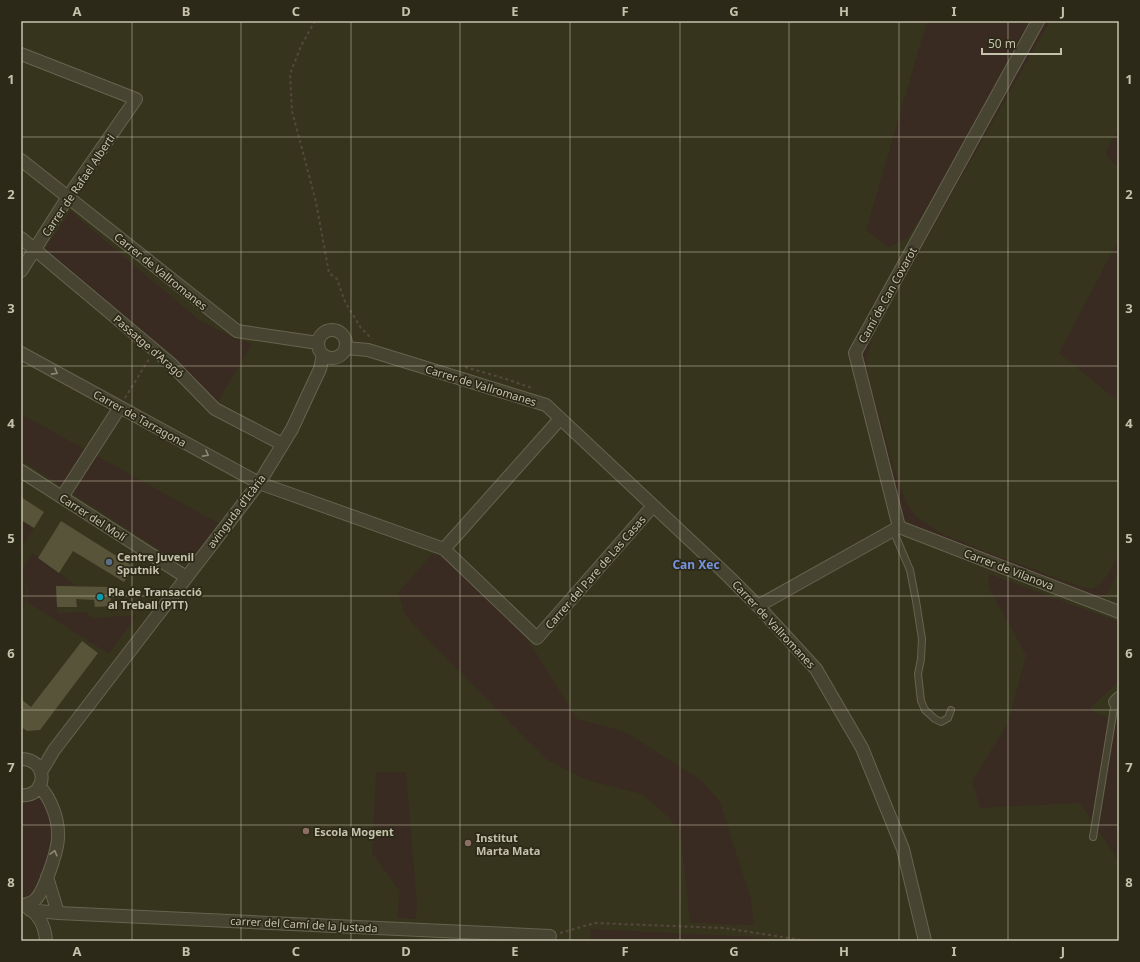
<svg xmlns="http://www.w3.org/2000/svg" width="1140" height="962" viewBox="0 0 1140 962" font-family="'Noto Sans',sans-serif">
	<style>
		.green { fill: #3a2b22 }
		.building { fill: #58543a }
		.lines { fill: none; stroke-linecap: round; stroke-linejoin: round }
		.lane-casing { stroke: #66634f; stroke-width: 8 }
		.street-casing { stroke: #66634f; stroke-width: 14 }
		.path { stroke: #55473e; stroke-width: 2; stroke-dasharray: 3 3; stroke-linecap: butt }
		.lane { stroke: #474532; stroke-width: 6 }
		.street { stroke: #474532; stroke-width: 12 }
		.oneway { stroke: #8c8a75 }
		.grid { fill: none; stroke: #c5c2ac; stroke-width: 1; stroke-opacity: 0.55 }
		.service-dot { fill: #5c6f8a; stroke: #2c2918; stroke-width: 1.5 }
		.culture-dot { fill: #0f9aa8; stroke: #2c2918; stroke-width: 1.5 }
		.education-dot { fill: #8d6e63; stroke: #2c2918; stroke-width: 1.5 }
		.labels { text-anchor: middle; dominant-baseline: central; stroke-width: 3.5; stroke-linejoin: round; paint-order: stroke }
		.street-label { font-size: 11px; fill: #c5c2ac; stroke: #2c2918 }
		.poi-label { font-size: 11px; font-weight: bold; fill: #c5c2ac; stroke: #2c2918; text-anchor: start }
		.neighbourhood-label { font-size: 12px; font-weight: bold; fill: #7692df; stroke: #2c2918 }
		.neatline { fill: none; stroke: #c5c2ac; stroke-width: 1.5 }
		.grid-label { font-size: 13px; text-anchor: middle; font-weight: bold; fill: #c5c2ac }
	</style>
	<rect width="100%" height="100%" fill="#37341e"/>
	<path class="green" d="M927,21H1041L908,238L888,247L866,230Z
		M1043,21H1050L874,332L866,359L869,378L894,469L907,504L917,517L928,525L945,535L990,553L1076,585L1092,589C1106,582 1112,567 1119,553V571L1107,593L1100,600L911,525L904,518L900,510L861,359L865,340Z
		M1119,127V169L1105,154Z
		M70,211L199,320L237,339L252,344L216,405L175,367L174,357L44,251Z
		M1119,239V402L1059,353Z
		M21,414L218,523L194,558L178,562L21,460Z
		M21,520L34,528L21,549Z
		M442,551L526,637L577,719L624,731L702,781L720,802L751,899L754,925L690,923L680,830L666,815L642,794L586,780L547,760L433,645L405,615L398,593L431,555Z
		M32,553L76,585L56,586L57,613L87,612L91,618L137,615L109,654L27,602L28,589L23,579L26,588L25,604L21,608V577L23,579L21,571Z
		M989,574L1119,622V681L1089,709L1119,723V862L1080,803L980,808L972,781L1008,723L1026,655L988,587Z
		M376,772H406L417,904L416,919L397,918L400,891L372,853Z
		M43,797L51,817L52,844L45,871L34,894L21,901V802L32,801Z
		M590,929L759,937L780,941H591Z"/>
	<path class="building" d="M21,497L44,512L34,528L21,520Z
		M61,521L134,567L124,582L73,551L59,573L38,558Z
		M56,586L110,587L111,606L95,607L94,600L76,599L77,607H57Z
		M82,641L98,653L40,730L27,731L21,727V699L31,707Z"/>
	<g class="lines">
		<g class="lane-casing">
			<path id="lane" d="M893,530L910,570L916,601L922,639L921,659L918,674L921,701L925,710L935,719L941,722L948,718L951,710
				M1093,837L1115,702"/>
		</g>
		<g class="street-casing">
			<path id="street" d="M21,54L136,99L68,197L21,271
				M21,160L237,331L318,343
				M21,238L170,363L215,409L282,444
				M318 344a14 14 0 1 1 28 0a14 14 0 1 1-28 0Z
				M346,348L368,350L546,405L727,575L758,606L816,669L862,748L903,849L925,941
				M21,353L259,483L444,549L537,638L653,506
				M21,471L186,577
				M62,497L120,407
				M899,527L855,353L1038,21
				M899,527L1119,612
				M444,549L560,419
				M758,606L899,527
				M1115,702L1119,698
				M21,759C50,759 47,798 21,795
				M41,772L54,750L259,483L292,429L312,386L320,369L323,355
				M47,877L58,913
				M21,905C25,905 32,903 35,900C44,892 58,850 58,837C59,820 51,798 39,786
				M28,908C40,915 45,927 46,941
				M30,910L58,913L550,936"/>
		</g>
		<path class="path" d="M315,21L301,46L290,74L292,111L316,202L329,273L337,279L345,302L361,328L372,339
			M465,367L503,378L532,388
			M125,398L149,359
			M560,933L595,923L724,928L808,941"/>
		<use href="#lane" class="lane"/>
		<use href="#street" class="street"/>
	</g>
	<defs><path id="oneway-chevron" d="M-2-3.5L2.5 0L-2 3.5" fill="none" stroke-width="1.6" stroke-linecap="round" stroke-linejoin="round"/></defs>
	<g class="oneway">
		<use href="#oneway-chevron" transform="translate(55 372) rotate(29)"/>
		<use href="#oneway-chevron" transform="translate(206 454) rotate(29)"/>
		<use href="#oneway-chevron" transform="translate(54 853) rotate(-76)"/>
	</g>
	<path class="grid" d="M132,21V941M241,21V941M351,21V941M460,21V941M570,21V941M680,21V941M789,21V941M899,21V941M1008,21V941M21,137H1119M21,252H1119M21,366H1119M21,481H1119M21,596H1119M21,710H1119M21,825H1119"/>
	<circle class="service-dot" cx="109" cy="562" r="4"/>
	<circle class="culture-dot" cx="100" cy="597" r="4"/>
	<g class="education-dot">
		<circle cx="306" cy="831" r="4"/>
		<circle cx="468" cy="843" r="4"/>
	</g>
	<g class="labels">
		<g class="street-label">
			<text transform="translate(78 185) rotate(-56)">Carrer de Rafael Alberti</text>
			<text transform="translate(161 271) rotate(39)">Carrer de Vallromanes</text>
			<text transform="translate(887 295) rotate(-61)">Camí de Can Covarot</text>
			<text transform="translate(149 346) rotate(41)">Passatge d'Aragó</text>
			<text transform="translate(481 385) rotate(17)">Carrer de Vallromanes</text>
			<text transform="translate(140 418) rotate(29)">Carrer de Tarragona</text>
			<text transform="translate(236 511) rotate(-53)">avinguda d'Icària</text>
			<text transform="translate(93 517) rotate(33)">Carrer del Molí</text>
			<text transform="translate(1009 569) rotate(21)">Carrer de Vilanova</text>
			<text transform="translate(595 572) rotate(-49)">Carrer del Pare de Las Casas</text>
			<text transform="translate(774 624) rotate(47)">Carrer de Vallromanes</text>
			<text transform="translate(304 924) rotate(3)">carrer del Camí de la Justada</text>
		</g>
		<g class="poi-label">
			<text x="117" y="556">Centre Juvenil<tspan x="117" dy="13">Sputnik</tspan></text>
			<text x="108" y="591">Pla de Transacció<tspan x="108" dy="13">al Treball (PTT)</tspan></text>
			<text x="314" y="831">Escola Mogent</text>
			<text x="476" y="837">Institut<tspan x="476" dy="13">Marta Mata</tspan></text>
		</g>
		<g class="neighbourhood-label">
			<text x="696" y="564">Can Xec</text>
		</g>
	</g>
	<rect width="1140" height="962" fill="none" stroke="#2c2918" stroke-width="44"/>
	<path d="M982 48v6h79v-6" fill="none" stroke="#c5c2ac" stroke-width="2"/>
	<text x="988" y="48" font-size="12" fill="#c5c2ac" stroke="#2c2918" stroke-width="3" paint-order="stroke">50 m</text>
	<rect x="22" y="22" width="1096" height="918" class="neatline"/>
	<g class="grid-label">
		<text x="77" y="16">A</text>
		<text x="186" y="16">B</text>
		<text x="296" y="16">C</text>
		<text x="406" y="16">D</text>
		<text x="515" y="16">E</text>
		<text x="625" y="16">F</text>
		<text x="734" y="16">G</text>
		<text x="844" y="16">H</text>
		<text x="954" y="16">I</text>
		<text x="1063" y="16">J</text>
		<text x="11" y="84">1</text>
		<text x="1129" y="84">1</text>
		<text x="11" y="199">2</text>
		<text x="1129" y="199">2</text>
		<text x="11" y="313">3</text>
		<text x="1129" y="313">3</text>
		<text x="11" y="428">4</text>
		<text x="1129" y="428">4</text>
		<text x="11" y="543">5</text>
		<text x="1129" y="543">5</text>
		<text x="11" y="658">6</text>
		<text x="1129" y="658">6</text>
		<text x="11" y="772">7</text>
		<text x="1129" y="772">7</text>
		<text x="11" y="887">8</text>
		<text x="1129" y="887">8</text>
		<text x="77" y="956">A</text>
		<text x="186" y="956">B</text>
		<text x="296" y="956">C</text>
		<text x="406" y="956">D</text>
		<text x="515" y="956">E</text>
		<text x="625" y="956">F</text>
		<text x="734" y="956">G</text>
		<text x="844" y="956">H</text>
		<text x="954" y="956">I</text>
		<text x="1063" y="956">J</text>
	</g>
</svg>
